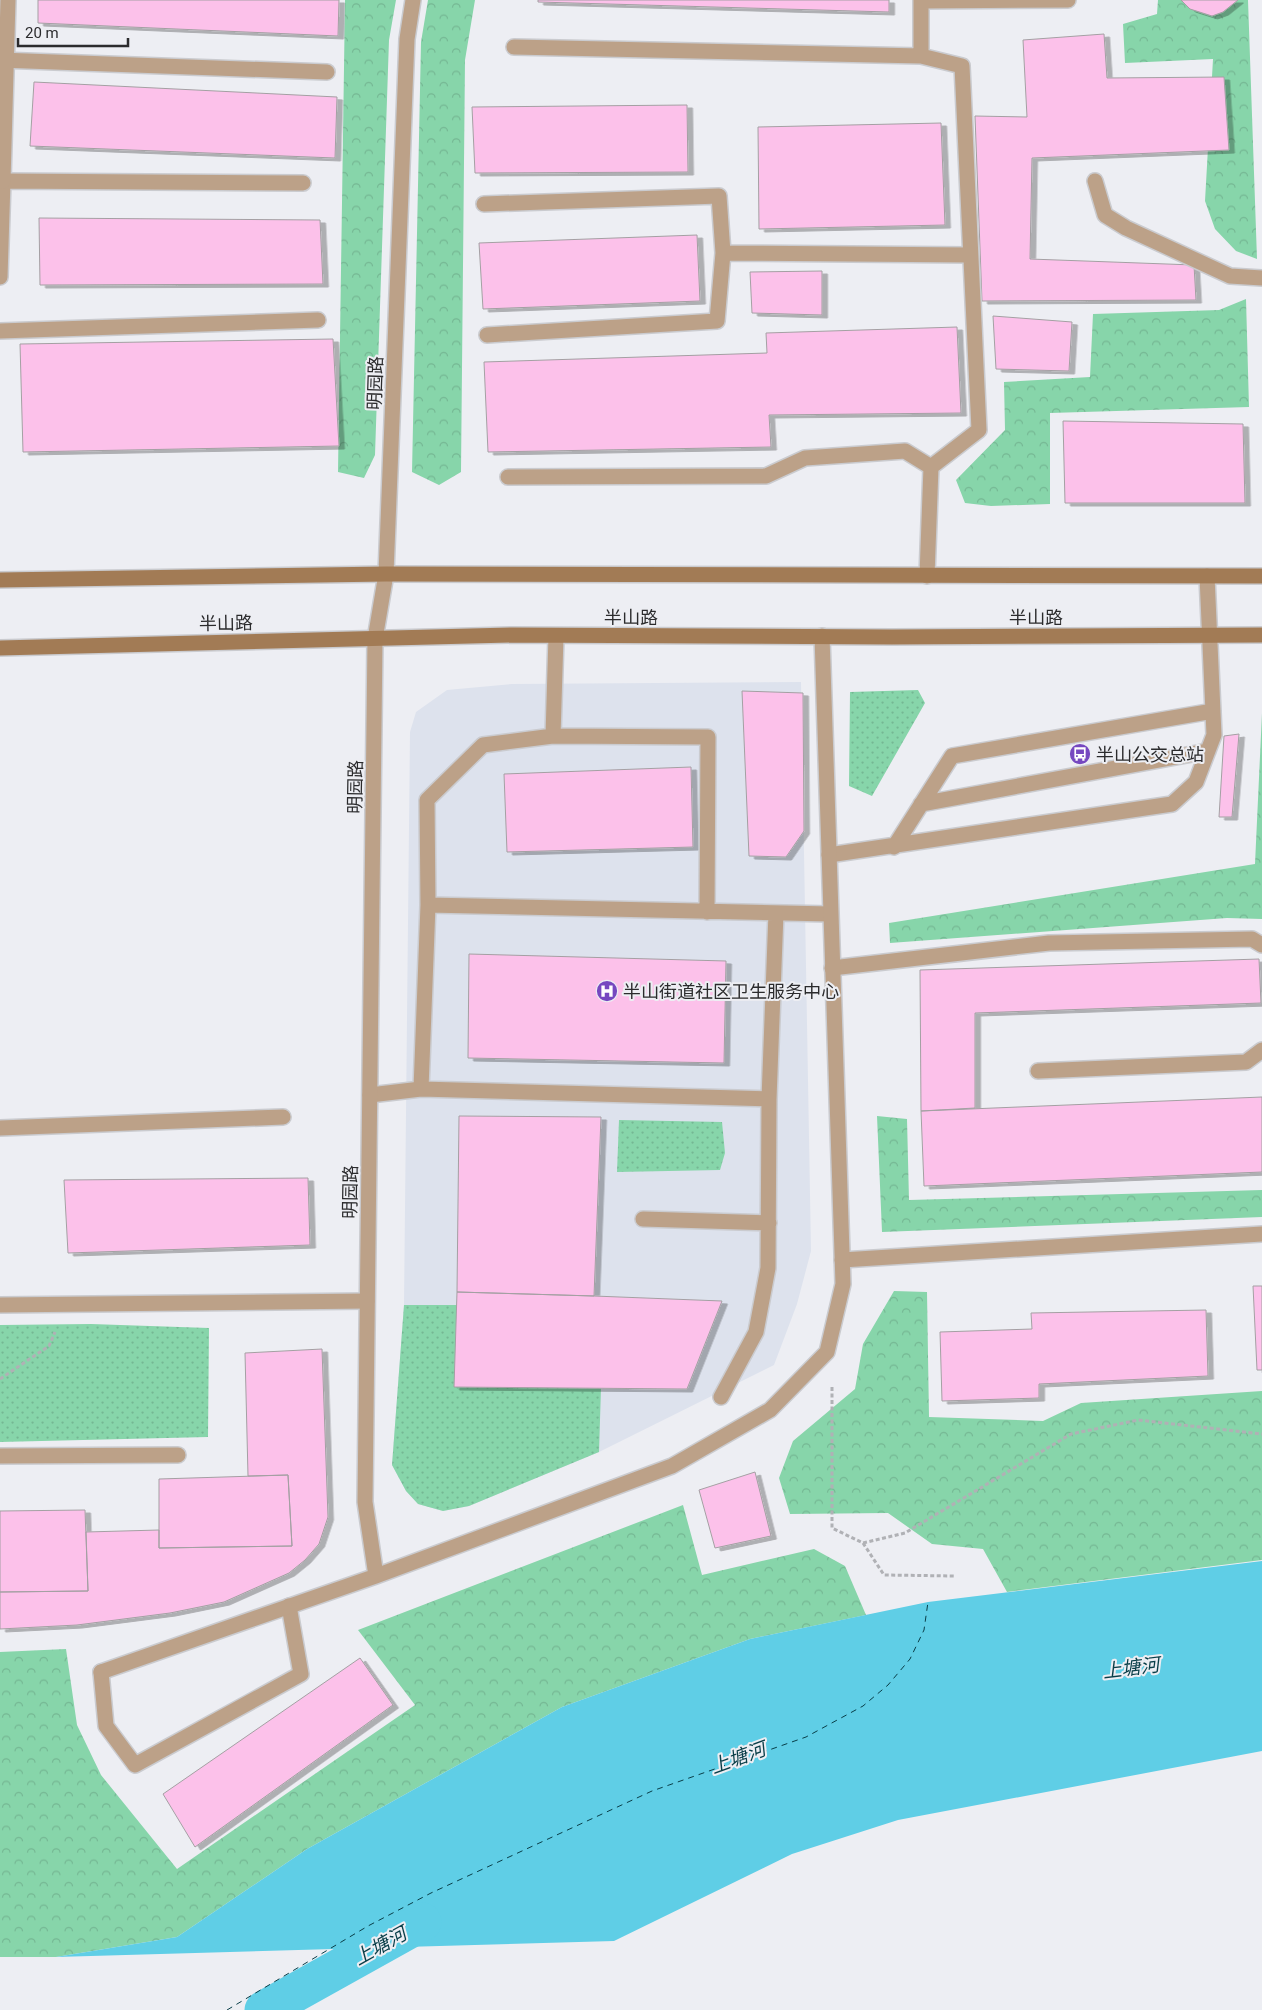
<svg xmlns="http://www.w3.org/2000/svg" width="1262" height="2010" viewBox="0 0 1262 2010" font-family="Roboto,'Noto Sans SC',sans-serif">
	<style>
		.built { fill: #dde2ed }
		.grass { fill: url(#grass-dots) }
		.forest { fill: url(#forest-crowns) }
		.water { fill: #5fcee6 }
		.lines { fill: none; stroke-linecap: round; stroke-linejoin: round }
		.canal { stroke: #5fcee6; stroke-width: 39 }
		.ferry { stroke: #093e48; stroke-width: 1; stroke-dasharray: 6 5; stroke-linecap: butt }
		.building { fill: #fcc1ea; stroke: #a4a0a3; filter: url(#shadow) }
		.lane-casing { stroke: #cacbcf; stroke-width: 18 }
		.street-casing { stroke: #cacbcf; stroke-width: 18 }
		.secondary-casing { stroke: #cacbcf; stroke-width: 18 }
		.path { stroke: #b0b1b5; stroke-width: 3; stroke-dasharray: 4 2.5; stroke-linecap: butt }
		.lane { stroke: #bca188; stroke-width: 15 }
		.street { stroke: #bca188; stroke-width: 15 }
		.secondary { stroke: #a27b55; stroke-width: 15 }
		.labels { text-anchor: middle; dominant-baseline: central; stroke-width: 4; stroke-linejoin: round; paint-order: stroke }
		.street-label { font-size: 18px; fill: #2b2b2d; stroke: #edeef3 }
		.poi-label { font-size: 18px; fill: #2b2b2d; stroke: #edeef3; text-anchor: start }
		.water-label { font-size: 19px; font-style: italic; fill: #093e48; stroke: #edeef3 }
	</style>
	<defs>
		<pattern id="grass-dots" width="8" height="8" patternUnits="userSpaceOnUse" patternTransform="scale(1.25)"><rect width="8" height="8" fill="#87d5aa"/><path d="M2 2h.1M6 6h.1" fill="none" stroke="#75b793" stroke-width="1.8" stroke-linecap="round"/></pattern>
		<pattern id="forest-crowns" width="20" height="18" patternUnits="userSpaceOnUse" patternTransform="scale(1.25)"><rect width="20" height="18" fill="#87d5aa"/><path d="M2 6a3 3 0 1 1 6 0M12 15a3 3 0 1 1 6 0" fill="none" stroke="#75b793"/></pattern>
		<filter id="shadow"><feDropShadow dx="5.5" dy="3" stdDeviation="0" flood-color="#0004"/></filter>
	</defs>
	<rect width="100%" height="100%" fill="#edeef3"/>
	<path class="built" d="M801,682L811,1251L797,1304L774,1365L599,1452L469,1506L443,1511L418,1504L406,1491L392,1465L404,1305L410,732L416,712L447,690L512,684Z"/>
	<path class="grass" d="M918,690L925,703L872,796L849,786L850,692Z
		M619,1120L722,1122L725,1153L720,1170L617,1172Z
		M404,1305H457L601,1388L599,1452L469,1506L443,1511L418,1504L406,1491L392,1465Z
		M91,1324L209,1328L208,1437L0,1442V1325Z"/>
	<path class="forest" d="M345,0H396L389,40L375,455L364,478L338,472Z
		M428,0H475L465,60L461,472L439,485L412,472L421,42Z
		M1158,0H1248L1257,259L1236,251L1215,229L1205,201L1213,59L1125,63L1123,24L1157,14Z
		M1246,299L1249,407L1050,413V504L991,506L965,503L956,480L1005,430L1004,382L1090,377L1093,314L1219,310Z
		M1262,713V919L1227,918L890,943L889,923L1255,864Z
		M877,1116L907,1119L909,1200L1262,1190V1217L882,1232Z
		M894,1291L927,1292L929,1417L1043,1421L1081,1403L1262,1391V1560L1007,1592L983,1549L932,1544L888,1513L790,1514L779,1478L793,1441L855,1389L863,1344Z
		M683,1505L702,1575L814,1549L845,1566L866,1615L750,1639L562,1707L307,1849L177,1937L56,1957H0V1652L66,1649L77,1725L101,1775L177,1869L415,1705L358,1630Z"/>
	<path class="water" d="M1262,1561V1751L898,1820L792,1854L614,1941L56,1957L177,1937L307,1849L562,1707L750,1639L928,1602Z"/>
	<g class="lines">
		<path class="canal" d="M264,2010L422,1922"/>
		<path class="ferry" d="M227,2010L368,1926L431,1893L652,1791L806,1737L863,1706L888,1685L910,1659L924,1630L928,1602"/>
	</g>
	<path class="building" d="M38,0H339L338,36L38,23Z
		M538,0H889V12L538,2Z
		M1181,0H1238L1223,12L1212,16L1190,9Z
		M1104,34L1107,78L1224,77L1229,150L1032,158L1030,259L1194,265L1196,300L982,301L975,116L1027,117L1023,40Z
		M34,82L337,97L335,158L30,146Z
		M687,105L688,172L475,173L472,107Z
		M941,123L945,225L759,229L758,127Z
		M39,218L320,220L323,284L40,285Z
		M697,235L700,301L483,309L479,243Z
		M822,271V315L752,313L750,272Z
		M993,316L1072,322L1069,371L996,369Z
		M957,327L961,413L769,415L771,447L488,452L484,362L767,353L766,333Z
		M333,339L339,446L23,452L20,344Z
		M1063,421L1243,424L1245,503H1065Z
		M742,691L803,693L804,831L786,857L749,856Z
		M1239,734L1232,817H1219L1224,736Z
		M691,767L693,847L507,852L504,774Z
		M469,954L726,961L724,1063L468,1058Z
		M1259,959L1261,1003L975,1013V1108L921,1111L920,970Z
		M1262,1097V1172L924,1186L921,1111Z
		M459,1116L601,1117L594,1296L457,1292Z
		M308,1178L310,1245L68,1253L64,1180Z
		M1253,1286H1262V1370H1257Z
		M457,1292L594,1296L722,1301L687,1389L454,1387Z
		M1206,1310L1208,1376L1039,1384V1398L942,1401L940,1332L1032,1329L1031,1313Z
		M322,1349L328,1517L319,1544L305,1560L289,1573L224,1602L170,1613L77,1625L0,1629V1592L88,1591L86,1532L159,1530V1548L292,1546L288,1475L248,1476L245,1353Z
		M755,1472L771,1536L715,1548L699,1490Z
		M288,1475L292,1546L159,1548V1479Z
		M85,1510L88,1591L0,1592V1511Z
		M360,1658L393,1705L195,1847L163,1794Z"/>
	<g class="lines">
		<g class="lane-casing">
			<path id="lane" d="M921,0V56L962,66L979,430L931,467L927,576
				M921,1L1068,0
				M514,47L921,56
				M0,60L327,72
				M1095,181L1105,215L1126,228L1230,276L1262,278
				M484,204L719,196L723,253L717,321L487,335
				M723,253L970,255
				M0,277L3,181L303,183
				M0,331L318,320
				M508,477L766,476L805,458L905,451L931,467
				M556,636L553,736L708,737L707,912
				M553,736L483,745L427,800L428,905L830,914
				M921,804L1208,751
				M894,847L952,756L1213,711
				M829,855L1172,804L1196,782L1214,735L1207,576
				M428,905L421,1089L769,1099
				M832,968L1049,943L1252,939L1262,945
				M1038,1071L1246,1062L1262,1050
				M370,1095L421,1089
				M0,1128L283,1117
				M643,1219L769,1223
				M842,1260L1262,1234
				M0,1305L367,1301
				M721,1397L756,1332L768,1268L769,1099L776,913
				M0,1456L178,1455
				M101,1672L106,1726L135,1765L301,1674L289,1606"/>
		</g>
		<g class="street-casing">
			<path id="street" d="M3,181L8,0
				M376,1576L365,1502L375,639L386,574L407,39L413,0
				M101,1672L376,1576L672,1466L770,1410L827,1352L843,1284L822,636"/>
		</g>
		<g class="secondary-casing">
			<path id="secondary" d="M0,580L386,574L1262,576
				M0,648L513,635L892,637L1262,635"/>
		</g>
		<path class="path" d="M0,1379L49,1346L55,1332
			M832,1387V1528L863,1543L905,1533L1071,1434L1138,1420L1262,1434
			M863,1543L884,1575L956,1576"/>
		<use href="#lane" class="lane"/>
		<use href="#street" class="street"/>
		<use href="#secondary" class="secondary"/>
	</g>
	<defs>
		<g id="bus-disc" transform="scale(1.125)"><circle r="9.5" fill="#7648c0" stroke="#edeef3"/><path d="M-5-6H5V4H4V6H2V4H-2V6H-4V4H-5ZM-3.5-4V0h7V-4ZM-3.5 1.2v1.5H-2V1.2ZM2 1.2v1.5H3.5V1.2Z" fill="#fff"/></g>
		<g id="hospital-disc" transform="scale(1.125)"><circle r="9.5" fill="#7648c0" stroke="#edeef3"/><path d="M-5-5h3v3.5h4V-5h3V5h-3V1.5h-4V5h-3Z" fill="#fff"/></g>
	</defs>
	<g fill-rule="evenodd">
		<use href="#bus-disc" x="1080" y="754"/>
		<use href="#hospital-disc" x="607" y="991"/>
	</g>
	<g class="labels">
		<g class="street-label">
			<text transform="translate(375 383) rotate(-88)">明园路</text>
			<text x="631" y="617">半山路</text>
			<text x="1036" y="617">半山路</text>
			<text transform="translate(226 623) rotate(-1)">半山路</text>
			<text transform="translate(355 787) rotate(-89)">明园路</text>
			<text transform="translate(350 1192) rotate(-89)">明园路</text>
		</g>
		<g class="poi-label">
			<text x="1096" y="754">半山公交总站</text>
			<text x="623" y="991">半山街道社区卫生服务中心</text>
		</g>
		<g class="water-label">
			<text transform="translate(1131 1668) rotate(-7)">上塘河</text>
			<text transform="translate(738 1758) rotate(-20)">上塘河</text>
			<text transform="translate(380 1946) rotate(-29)">上塘河</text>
		</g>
	</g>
	<path d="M18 38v8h110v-8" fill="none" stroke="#2b2b2d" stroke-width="2.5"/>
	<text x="25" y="38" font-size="15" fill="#2b2b2d" stroke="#edeef3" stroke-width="4" paint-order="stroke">20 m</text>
</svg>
